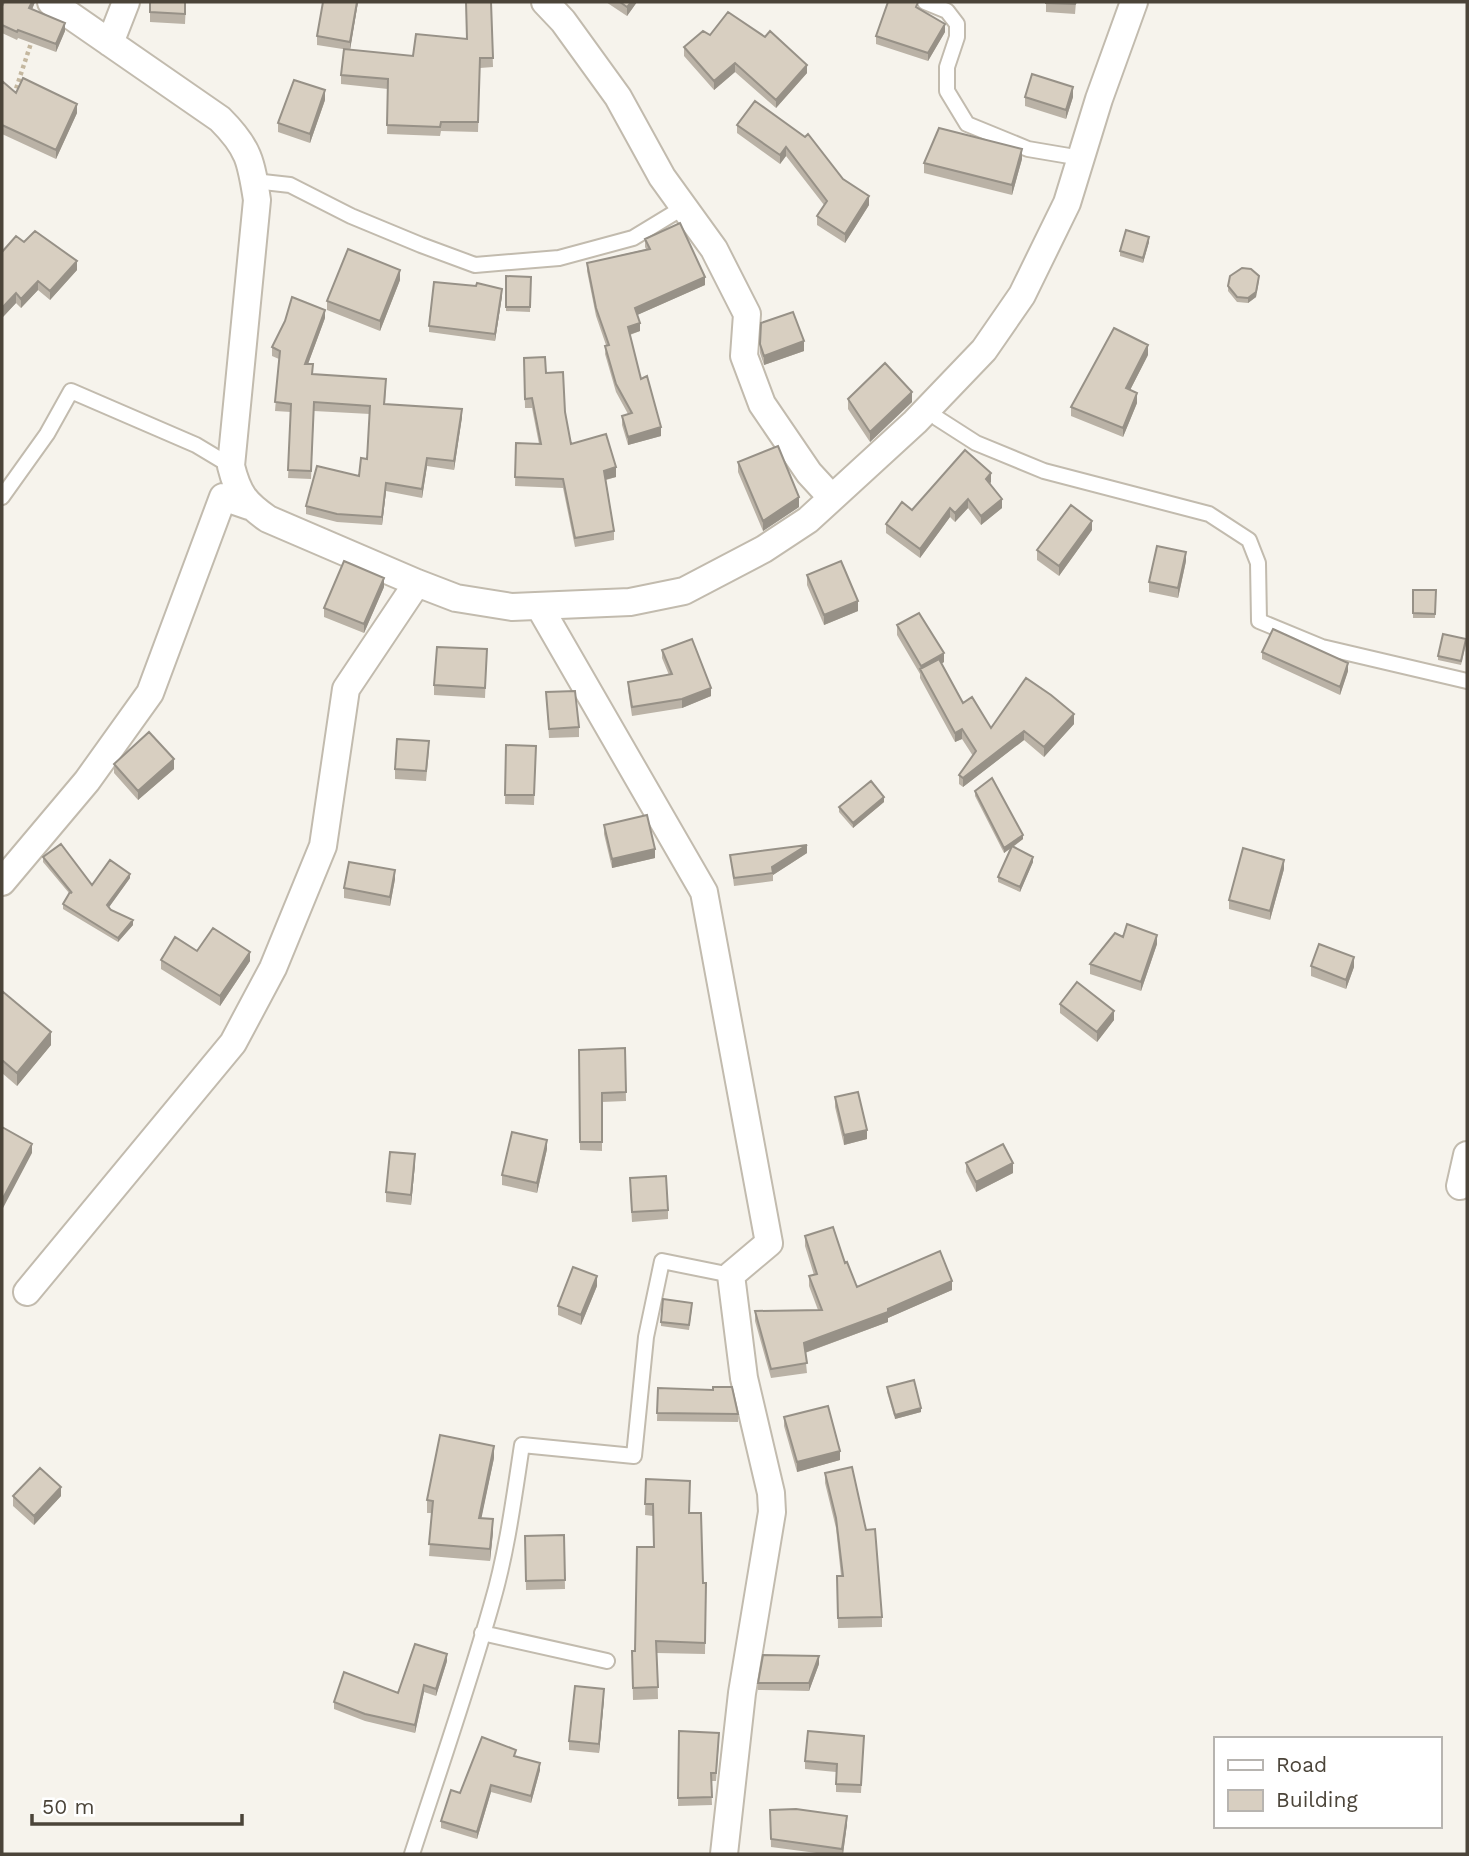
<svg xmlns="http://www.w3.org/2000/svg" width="1469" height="1856" viewBox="0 0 1469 1856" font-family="'Work Sans',sans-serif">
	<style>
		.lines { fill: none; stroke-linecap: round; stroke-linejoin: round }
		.service-casing { stroke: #c2bbae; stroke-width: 18 }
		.minor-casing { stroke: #c2bbae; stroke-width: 30 }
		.path { stroke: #c4b79f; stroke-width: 4.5; stroke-dasharray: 3.5 3.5; stroke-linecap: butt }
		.service { stroke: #fff; stroke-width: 14 }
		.minor { stroke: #fff; stroke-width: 26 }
		.wall { fill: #bab2a6 }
		.shaded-wall { fill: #979187 }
		.building { fill: #d8cfc1; stroke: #979187; stroke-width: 2 }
	</style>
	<rect width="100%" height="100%" fill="#f6f3ec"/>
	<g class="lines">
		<g class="service-casing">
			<path id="service" d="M925,2L947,11L957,24V37L947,67V91L967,124L1028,149L1081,158
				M254,181L290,185L351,216L421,245L475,265L559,258L633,238L684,207
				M929,408L937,418L976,443L1044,471L1209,514L1249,540L1258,563L1259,621L1322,647L1467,681
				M2,497L47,434L71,391L196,445L231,466
				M482,1633L607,1661
				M412,1854C439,1771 468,1688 492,1603C507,1552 514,1497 522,1445L634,1456L646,1337L662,1261L731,1275"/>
		</g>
		<g class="minor-casing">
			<path id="minor" d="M51,2L220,119C249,148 251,161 257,200L231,466C238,494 245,503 268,519L417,583L456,598L512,607L630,602L684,591L764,549L808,520L915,422L984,350L1022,295L1067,203L1099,99L1134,2
				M545,2L563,21L618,97L662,177L714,249L747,314L744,356L762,404L809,473L832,498
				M110,43L126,2
				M539,606L704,892L769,1243L731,1275L744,1378L771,1493L772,1512L742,1693L724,1854
				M2,882L87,781L150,693L223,497L249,506
				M1460,1186L1467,1155
				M27,1292L233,1043L273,968L323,846L346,689L417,583"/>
		</g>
		<path class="path" d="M14,95L33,37"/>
		<use href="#service" class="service"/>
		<use href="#minor" class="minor"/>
	</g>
	<path class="wall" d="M4,2H35L32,9L65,31L56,52L18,38L17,40L2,33V6Z
		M150,2H186L185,24L150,22Z
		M323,2H358L350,50L413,56L466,39L491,2L493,67L480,68L478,132L441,131L440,136L387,134L388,89L341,84V75L349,50L317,45V36Z
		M606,2H637L627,16Z
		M1046,2H1076L1075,14L1046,12Z
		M918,9L945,32L928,61L876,44V36Z
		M710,35L807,73L776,108L735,72L714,90L684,56V47Z
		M2,81L16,93L77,113L56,159L2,134Z
		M1025,97H1073L1066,119L1025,106Z
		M325,100L310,143L278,132V123Z
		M755,101L843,179L869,205L845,243L817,225V216L824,205L786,156L780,164L737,133V125Z
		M1022,159L1012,195L924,173V163Z
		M645,239L705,285L637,315L640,331L630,335L641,379L661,436L628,445L622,425V416L628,414L616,392L605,354L606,345L596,316L587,271V263L646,249L645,247Z
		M24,242L77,270L50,300L38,290L21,308L16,303L2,318V252Z
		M1149,242L1143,263L1120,256V251Z
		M506,276L531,277L530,312L506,311Z
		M400,280L380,331L327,310V301Z
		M1259,281L1256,297L1248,303L1237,302L1228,291V286Z
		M502,296L495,341L429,332V326Z
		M325,318L308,364L313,374L386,387L385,404L462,417L454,470L427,466L422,498L386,491L382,525L337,522L306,514V506L359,476L367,459L370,414L314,411L311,479L288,478L291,412L275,411L279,359L272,356V347Z
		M760,344L804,351L764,365L760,353Z
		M1148,355L1130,390L1137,403L1123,437L1071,416V407Z
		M524,358L546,373L565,412L571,444L616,477L606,480L614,531V540L575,547L563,488L515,486L516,443L539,444L532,408H525Z
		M848,399L912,402L870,442L848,409Z
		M738,462L799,507L763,531L738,472Z
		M991,482L990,484L1002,508L981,525L968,508L955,522L950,517L920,558L886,533V524L912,510Z
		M1092,530L1059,576L1037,560V550Z
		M1186,561L1178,598L1149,592V582Z
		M807,575L858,611L824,625L807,585Z
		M384,587L364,633L324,617V608Z
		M1413,590H1436L1435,618H1413Z
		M897,625L944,662L941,664L963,703L991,728L1074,724L1044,757L1024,740L963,787L959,784V775L973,756L962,739L955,742L920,678V674L897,635Z
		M1466,644L1461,665L1438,660V656Z
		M487,649L485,698L434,695V685Z
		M662,650L711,696L682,708L632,716L628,690V682L669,675L662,658Z
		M1262,652L1348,671L1340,695L1262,659Z
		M546,692L579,727V737L549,738Z
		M506,745L536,746L534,805L505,804Z
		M429,751L426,781L395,779V769Z
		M114,764L174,769L138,800L114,773Z
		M975,791L1023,839L1013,847L1033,862L1020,892L998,882V877L1011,848L1004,853L975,796Z
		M884,802L853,828L839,812V807Z
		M604,825L655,858L612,868L604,834Z
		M807,853L773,875V881L734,886L730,855Z
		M43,857L92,885L130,878L109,907L111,910L133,925L118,942L63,909V904L69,893L43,862Z
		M1284,869L1270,920L1229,909V900Z
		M395,879L390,906L344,898V888Z
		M1123,937L1157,944L1141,991L1090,974V964Z
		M197,951L250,961L220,1006L161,969V960Z
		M1311,966L1354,967L1346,989L1311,976Z
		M2,991L51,1045L17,1086L2,1073Z
		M1060,1004L1114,1020L1097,1042L1060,1013Z
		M625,1048L626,1101L602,1102V1151L580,1150L579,1050Z
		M835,1097L867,1139L844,1145L835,1107Z
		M547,1149L537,1193L502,1185V1175Z
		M966,1163L1013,1173L976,1192L966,1172Z
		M415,1164L411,1205L386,1202V1192Z
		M630,1187L668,1210V1219L632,1222Z
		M805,1236L845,1263L857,1287L952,1290L888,1318V1322L805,1353L807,1373L771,1378L755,1321V1311L818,1310L809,1286V1276L814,1275L805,1246Z
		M597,1286L581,1325L558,1315V1306Z
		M692,1308L689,1330L661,1326V1322Z
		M887,1387L921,1412L895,1419L887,1392Z
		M658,1388L738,1414V1422L657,1421Z
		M784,1417L840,1460L797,1472L784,1426Z
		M494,1458L481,1518L493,1532L490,1561L429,1556L432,1513H427V1500Z
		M825,1473L882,1617V1627L838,1628L837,1576H841L836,1528L825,1483Z
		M646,1479L689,1513L703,1583H706L705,1654L657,1653L658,1699L633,1700L632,1651H635L653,1547V1516L645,1515Z
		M13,1496H61L34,1525L13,1506Z
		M564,1535L565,1589L526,1590L525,1536Z
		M447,1661L436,1696L424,1692L415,1733L365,1721L334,1709V1702L398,1693Z
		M819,1664L809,1691L758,1690V1683Z
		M604,1699L599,1753L569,1750V1741Z
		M679,1731L719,1742L716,1781H711L712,1805L678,1806Z
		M864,1736L861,1793L836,1792V1772L805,1769V1761Z
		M516,1756L540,1770L531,1803L491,1792L477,1839L441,1828V1821L460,1793Z
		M770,1810L847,1824L843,1854H824L771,1847Z"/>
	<path class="shaded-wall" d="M32,2H35L29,17V8Z
		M357,2H358L350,50V42Z
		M631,2H637L627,16V7Z
		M65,23V31L56,52V44Z
		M945,24V32L928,61V53Z
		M735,63V72L714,90V81Z
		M807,65V73L776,108V100Z
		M1073,87V97L1066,119V110Z
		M325,90V100L310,143V134Z
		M77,104V113L56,159V150Z
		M786,147V156L780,164V155Z
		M1022,149V159L1012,195V185Z
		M869,196V205L845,243V234Z
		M1149,237V242L1143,263V258Z
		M77,261V270L50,300V291Z
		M400,270V280L380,331V321Z
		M1259,276L1256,297L1248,303V298Z
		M705,277V285L635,316V308Z
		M38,281V290L21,308V299Z
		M502,289V296L495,341V334Z
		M16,293V303L2,318V308Z
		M325,310V318L305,372V364Z
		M640,323V331L628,335V327Z
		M804,341V351L764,365V356Z
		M1148,345V355L1126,398V388Z
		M912,392V402L870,442V432Z
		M1137,393V403L1123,437V428Z
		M462,409V417L454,470V461Z
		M661,427V436L628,445V437Z
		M427,458V466L422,498V489Z
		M616,467V477L604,480V471Z
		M991,473V482L986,488V479Z
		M386,483V491L382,525V517Z
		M799,497V507L763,531V521Z
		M968,499V508L955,522V513Z
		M1002,499V508L981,525V516Z
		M950,508V517L920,558V549Z
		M1092,521V530L1059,576V566Z
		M1186,552V561L1178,598V588Z
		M384,578V587L364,633V624Z
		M858,601V611L824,625V615Z
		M944,653V662L923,675L921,671V666Z
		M1348,663V671L1340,695V687Z
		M711,688V696L682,708V699Z
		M1074,714V724L1044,757V747Z
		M962,729V739L955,742V733Z
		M1024,731V740L963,787V778Z
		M174,759V769L138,800V791Z
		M884,797V802L853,828V823Z
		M1023,835V839L1004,853V848Z
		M807,845V853L773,875L772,867Z
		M655,849V858L612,868V859Z
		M1033,857V862L1020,892V887Z
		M1284,860V869L1270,920V911Z
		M395,870V879L390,906V897Z
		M130,874V878L107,910V905Z
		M133,920V925L118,942V938Z
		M1157,935V944L1141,991V982Z
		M250,952V961L220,1006V996Z
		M1354,957V967L1346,989V980Z
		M1114,1011V1020L1097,1042V1032Z
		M51,1032V1045L17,1086V1073Z
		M867,1130V1139L844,1145V1135Z
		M547,1140V1149L537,1193V1183Z
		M32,1144V1153L2,1210V1200Z
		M415,1154V1164L411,1205V1195Z
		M1013,1163V1173L976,1192V1182Z
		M597,1276V1286L581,1325V1315Z
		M952,1281V1290L888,1318V1322L804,1353V1343Z
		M921,1408V1412L895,1419V1415Z
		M494,1446V1458L479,1530V1518Z
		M840,1451V1460L797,1472V1462Z
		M61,1487V1496L34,1525V1516Z
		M493,1519V1532L490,1561V1549Z
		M447,1654V1661L436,1696V1689Z
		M819,1656V1664L809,1691V1683Z
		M424,1685V1692L415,1733V1725Z
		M604,1689V1699L599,1753V1744Z
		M540,1763V1770L531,1803V1796Z
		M491,1785V1792L477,1839V1832Z
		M847,1816V1824L843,1854L842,1849Z"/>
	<path class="building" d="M4,2H32L29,8L65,23L56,44L18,30L17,32L2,25V6Z
		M150,2H185V14L150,12Z
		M323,2H357L350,42L317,36Z
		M466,2H491L493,58H480L478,122H441L440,127L387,125L388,79L341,75L344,49L413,56L416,34L467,39Z
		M620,2H631L627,7Z
		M888,2H918L916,7L945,24L928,53L876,36Z
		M1046,2H1076L1075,4L1046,3Z
		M728,12L765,37L770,31L807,65L776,100L735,63L714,81L684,47L703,31L710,35Z
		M1032,74L1073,87L1066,110L1025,97Z
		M23,78L77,104L56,150L2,125V81L16,93Z
		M294,80L325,90L310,134L278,123Z
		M755,101L805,137L808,134L843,179L869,196L845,234L817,216L827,201L786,147L780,155L737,125Z
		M939,128L1022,149L1012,185L924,163Z
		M680,223L705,277L635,308L640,323L628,327L641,379L647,376L661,427L628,437L622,416L632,413L616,384L605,346L609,345L596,308L587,263L650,249L645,239Z
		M1126,230L1149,237L1143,258L1120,251Z
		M35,231L77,261L50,291L38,281L21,299L16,293L2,308V252L16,236L24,242Z
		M348,249L400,270L380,321L327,301Z
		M1242,268L1251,269L1259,276L1256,292L1248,298L1237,297L1228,286L1230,276Z
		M506,276L531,277L530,307H506Z
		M434,282L476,286L477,283L502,289L495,334L429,326Z
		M292,297L325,310L305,364H313L312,374L386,379L384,404L462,409L454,461L427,458L422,489L386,483L382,517L337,514L306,506L317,466L359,476L361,458L367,459L370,406L314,402L311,471L288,470L291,404L275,402L280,351L272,347L285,321Z
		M793,312L804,341L764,356L760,344L761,323Z
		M1114,328L1148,345L1126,388L1137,393L1123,428L1071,407Z
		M545,357L546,373L563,372L565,412L571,444L606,434L616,467L604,471L614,531L575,538L563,479L515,477L516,443L541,444L532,398L525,399L524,358Z
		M885,363L912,392L870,432L848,399Z
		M778,446L799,497L763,521L738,462Z
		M965,450L991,473L986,479L1002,499L981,516L968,499L955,513L950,508L920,549L886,524L902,502L912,510Z
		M1071,505L1092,521L1059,566L1037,550Z
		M1157,546L1186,552L1178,588L1149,582Z
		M344,561L384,578L364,624L324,608Z
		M841,561L858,601L824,615L807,575Z
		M1413,590H1436L1435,614L1413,613Z
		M919,613L944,653L921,666L897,625Z
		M1273,629L1348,663L1340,687L1262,652Z
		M1443,634L1466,639L1461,661L1438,656Z
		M692,639L711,688L682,699L632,707L628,682L672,674L662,650Z
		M437,647L487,649L485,688L434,685Z
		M939,659L963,703L972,697L991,728L1026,678L1051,695L1074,714L1044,747L1024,731L963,778L959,775L976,751L962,729L955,733L920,669Z
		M575,691L579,727L549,729L546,692Z
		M149,732L174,759L138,791L114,764Z
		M397,739L429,741L426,771L395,769Z
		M506,745L536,746L534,795H505Z
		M992,778L1023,835L1004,848L975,791Z
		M871,781L884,797L853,823L839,807Z
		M647,815L655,849L612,859L604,825Z
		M61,844L92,885L110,860L130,874L107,905L111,910L133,920L118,938L63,904L70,892L72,893L43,857Z
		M807,845L772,867L773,873L734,878L730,855Z
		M1012,846L1033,857L1020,887L998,877Z
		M1243,848L1284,860L1270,911L1229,900Z
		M349,862L395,870L390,897L344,888Z
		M1127,924L1157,935L1141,982L1090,964L1115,933L1123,937Z
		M213,928L250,952L220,996L161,960L175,937L197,951Z
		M1319,944L1354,957L1346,980L1311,966Z
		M1077,982L1114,1011L1097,1032L1060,1004Z
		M2,991L51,1032L17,1073L2,1060Z
		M625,1048L626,1092L602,1093V1142H580L579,1050Z
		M858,1092L867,1130L844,1135L835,1097Z
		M2,1127L32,1144L2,1200Z
		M512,1132L547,1140L537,1183L502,1175Z
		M1003,1144L1013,1163L976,1182L966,1163Z
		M390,1152L415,1154L411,1195L386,1192Z
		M666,1176L668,1210L632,1212L630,1178Z
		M833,1227L845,1263L847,1262L857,1287L940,1251L952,1281L888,1309V1312L804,1343L807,1363L771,1369L755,1311L822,1310L809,1276L817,1274L805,1236Z
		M573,1267L597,1276L581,1315L558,1306Z
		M663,1299L692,1303L689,1325L661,1322Z
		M914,1380L921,1408L895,1415L887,1387Z
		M713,1387H732L738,1414L657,1413L658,1388L713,1390Z
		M828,1406L840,1451L797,1462L784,1417Z
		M440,1435L494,1446L479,1518L493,1519L490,1549L429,1544L433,1501L427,1500Z
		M852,1467L866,1530L875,1529L882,1617L838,1618L837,1576H843L836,1518L825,1473Z
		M40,1468L61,1487L34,1516L13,1496Z
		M646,1479L690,1481L689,1513H701L703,1583H706L705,1643L656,1641L658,1687L633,1688L632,1651H635L637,1547H654L653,1504H645Z
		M564,1535L565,1580L526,1581L525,1536Z
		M415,1644L447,1654L436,1689L424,1685L415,1725L365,1714L334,1702L344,1672L398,1693Z
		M763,1655L819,1656L809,1683H758Z
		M575,1686L604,1689L599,1744L569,1741Z
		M679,1731L719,1733L716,1773H711L712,1797L678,1798Z
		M808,1731L864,1736L861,1785L836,1784L837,1764L805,1761Z
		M482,1737L516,1750L514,1756L540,1763L531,1796L491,1785L477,1832L441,1821L451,1790L460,1793Z
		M796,1809L847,1816L842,1849L771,1839L770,1810Z"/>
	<rect width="1469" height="1856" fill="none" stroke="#4b4439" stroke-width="7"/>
	<rect x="1214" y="1737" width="228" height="91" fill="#ffffff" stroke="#b7b4b0" stroke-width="2"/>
	<rect x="1228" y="1760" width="35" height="10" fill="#ffffff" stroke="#b7b4b0" stroke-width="2"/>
	<text x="1276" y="1772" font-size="21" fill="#4b4439">Road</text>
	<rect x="1228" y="1790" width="35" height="21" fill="#d8cfc1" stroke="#b7b4b0" stroke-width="2"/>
	<text x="1276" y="1807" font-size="21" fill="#4b4439">Building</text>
	<path d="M32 1814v10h210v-10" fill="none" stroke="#4b4439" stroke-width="3.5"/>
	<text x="42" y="1814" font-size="21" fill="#4b4439" stroke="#ffffff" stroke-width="5" paint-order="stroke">50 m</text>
</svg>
